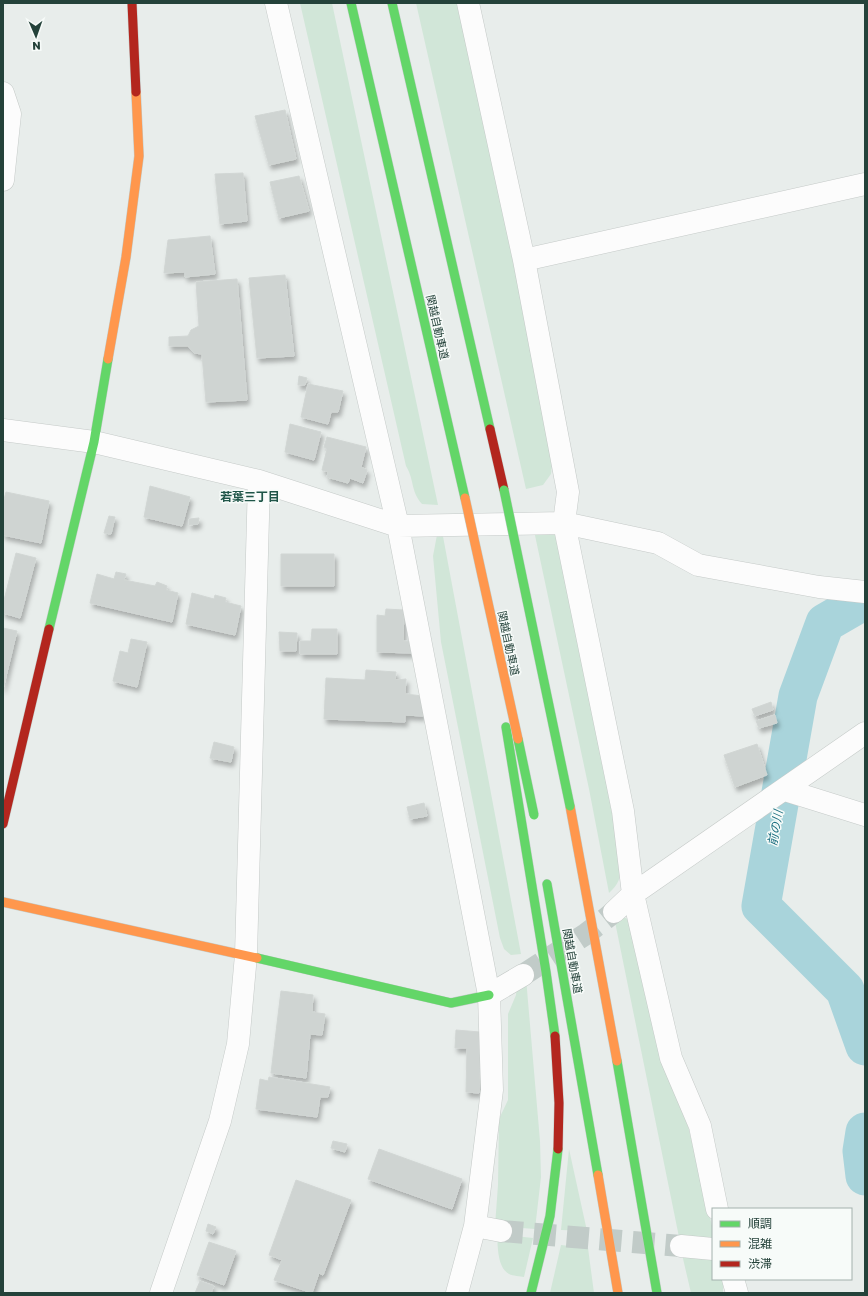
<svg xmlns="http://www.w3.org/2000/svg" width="868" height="1296" viewBox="0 0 868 1296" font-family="'Golos Text','Noto Sans JP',sans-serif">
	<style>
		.green { fill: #d1e6d8 }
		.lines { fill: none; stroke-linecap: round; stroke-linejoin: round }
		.river { stroke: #a9d4db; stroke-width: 39 }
		.building { fill: #cfd4d2; stroke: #d1d6d4; filter: url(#shadow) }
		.street-tunnel { stroke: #c1cbc8; stroke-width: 22; stroke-dasharray: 22 11; stroke-linecap: butt }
		.street-casing { stroke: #c5cac8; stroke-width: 23 }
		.fast-casing { stroke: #c3cbc8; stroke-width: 10 }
		.slow-casing { stroke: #c3cbc8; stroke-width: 10 }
		.jam-casing { stroke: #c3cbc8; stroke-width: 10 }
		.street { stroke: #fcfcfc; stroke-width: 22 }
		.fast { stroke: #63d668; stroke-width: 9 }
		.slow { stroke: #ff974d; stroke-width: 9 }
		.jam { stroke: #b3261e; stroke-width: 9 }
		.fast-bridge-casing { stroke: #c3ccc9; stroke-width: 10; stroke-linecap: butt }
		.slow-bridge-casing { stroke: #c3ccc9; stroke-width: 10; stroke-linecap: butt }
		.fast-bridge { stroke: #63d668; stroke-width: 9 }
		.slow-bridge { stroke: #ff974d; stroke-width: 9 }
		.labels { text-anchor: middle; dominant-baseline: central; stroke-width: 3; stroke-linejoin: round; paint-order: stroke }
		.street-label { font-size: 11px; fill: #24423a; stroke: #f7fbf9 }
		.neighbourhood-label { font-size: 12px; font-weight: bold; fill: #1f5548; stroke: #f7fbf9 }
		.water-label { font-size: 12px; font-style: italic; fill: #1c6f80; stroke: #f7fbf9 }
	</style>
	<defs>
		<filter id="shadow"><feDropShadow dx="2.5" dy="4.5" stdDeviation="2" flood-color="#0004"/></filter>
	</defs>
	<rect width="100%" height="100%" fill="#e8edeb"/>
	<path class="green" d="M300,3H332L438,505L422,504C410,490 415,481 406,466Z
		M416,3H462L553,456L551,474L543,485L526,489Z
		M551,525L559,539L620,854C621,872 623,880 609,893L589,789L533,526Z
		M442,531L521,954L511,955L504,949L500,938L441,642L433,556L437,535Z
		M614,917L626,918L632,924L679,1099L689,1130L713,1230V1245L680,1242Z
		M526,978L540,1141L541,1177L535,1229L495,1226L498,1185L499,1119L508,1100V1014L516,995L517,985Z
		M569,1149L587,1231L561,1230Z
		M497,1234L533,1238L524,1277C520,1276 513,1276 509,1274C497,1267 498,1246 497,1234Z
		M561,1245L588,1248L594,1293H550Z
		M681,1250L713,1254V1279H723V1293H691Z"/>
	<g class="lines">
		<path class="river" d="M865,600L825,623L798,696L761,906L845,990L865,1046
			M865,1132L862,1151L865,1176"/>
	</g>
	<path class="building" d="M285,110L296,159L269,165L255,116Z
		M243,173L247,221L220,224L215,174Z
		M299,176L309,211L279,218L270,182Z
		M210,236L215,274L185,277V272L164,273L168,240Z
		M285,275L294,356L257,358L249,278Z
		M237,279L247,400L206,402L202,354L194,353L188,346H169V337L188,336L191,330L199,326L196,282Z
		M299,376L307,378L305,385H298Z
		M308,384L343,391L338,412H331L328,424L301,417Z
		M290,424L321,432L314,460L285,452Z
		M327,437L366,447L361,467L367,470L363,483L350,478L348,483L327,477L328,472L322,470L327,449L324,447Z
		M150,486L190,497L182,526L144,517Z
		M6,492L49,501L41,543L3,535V503Z
		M109,516L115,517L111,534L104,533Z
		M199,518L198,524L189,525V519Z
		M16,553L36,558L20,618L3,613V604Z
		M281,554H334V586H281Z
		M116,572L126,574L124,580L155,586L157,582L167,586L166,590L178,593L172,622L90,603L97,574L114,579Z
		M192,593L214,599L215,595L226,598L225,602L241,606L235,635L186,624Z
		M386,609L404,610L403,641L412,642V653L377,652V615L385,616Z
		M3,628L17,631L3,689Z
		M312,629H337V654H300V641H311Z
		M279,632L297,633L296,651H280Z
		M131,639L147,642L137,687L113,681L120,651L128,653Z
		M366,670L396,672L395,680L406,679L405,694L423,696V716L405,715V722L324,719L326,678L365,680Z
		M771,702L773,710L755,716L752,709Z
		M775,715L777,723L759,728L756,721Z
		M214,742L234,747L231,762L210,758Z
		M757,744L767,775L735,787L724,755Z
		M424,803L427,816L410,819L407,807Z
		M281,991L313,995L312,1012L325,1014L322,1035L310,1034L306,1078L271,1073Z
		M456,1030L480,1032L479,1093L466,1092L467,1048H455Z
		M269,1077L330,1087L328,1097H320L317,1117L256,1109L260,1079L268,1081Z
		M333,1141L347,1144L345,1152L331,1148Z
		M379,1149L462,1179L452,1209L368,1179Z
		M296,1180L351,1200L323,1275L319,1273L312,1293L274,1280L282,1260L269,1255Z
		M208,1224L216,1227L213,1234L206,1231Z
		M209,1242L236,1251L224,1285L197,1275Z
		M200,1281L214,1286L211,1293H195Z"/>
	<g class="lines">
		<path class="street-tunnel" d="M523,975L586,934L614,912
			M501,1231L681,1246"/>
		<g class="street-casing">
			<path id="street" d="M276,3L398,526L489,995L492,1090L475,1226L457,1293
				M468,3L524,260L568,492L564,523L623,811L633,894L671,1058L700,1126L717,1209
				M3,93L10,114L3,180
				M524,260L865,184
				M3,430L94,442L259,481L398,526L564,523L658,543L698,565L819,587L865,592
				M785,790L865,815
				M614,912L633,894L865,733
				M489,995L523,975
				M475,1226L501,1231
				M681,1246L713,1249
				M733,1279L737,1293
				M161,1293L220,1121L238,1044L246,955L259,481"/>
		</g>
		<g class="fast-casing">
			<path id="fast" d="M351,3L465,498
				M392,3L490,429
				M49,629L94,442L108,359
				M506,727L546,972L555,1036
				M547,884L598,1175
				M257,958L451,1003L489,995
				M617,1061L657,1293
				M531,1293L550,1216L558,1149"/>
		</g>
		<g class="slow-casing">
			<path id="slow" d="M108,359L126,257L139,156L136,92
				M570,806L617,1061
				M3,902L257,958
				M598,1175L618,1293"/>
		</g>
		<g class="jam-casing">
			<path id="jam" d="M132,3L136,92
				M490,429L504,490
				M3,824L49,629
				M555,1036L559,1103L558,1149"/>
		</g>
		<use href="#street" class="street"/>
		<use href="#fast" class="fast"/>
		<use href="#slow" class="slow"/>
		<use href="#jam" class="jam"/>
		<g class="fast-bridge-casing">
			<path id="fast-bridge" d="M504,490L570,806
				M518,739L534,815"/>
		</g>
		<g class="slow-bridge-casing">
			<path id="slow-bridge" d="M465,498L518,739"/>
		</g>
		<use href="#fast-bridge" class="fast-bridge"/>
		<use href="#slow-bridge" class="slow-bridge"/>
	</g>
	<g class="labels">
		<g class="street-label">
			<text transform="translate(438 327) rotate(77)">関越自動車道</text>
			<text transform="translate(509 643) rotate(78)">関越自動車道</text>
			<text transform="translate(573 961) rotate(80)">関越自動車道</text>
		</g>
		<g class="neighbourhood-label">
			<text x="250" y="496">若葉三丁目</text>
		</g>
		<g class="water-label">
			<text transform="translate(775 828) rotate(-80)">前の川</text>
		</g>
	</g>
	<rect width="868" height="1296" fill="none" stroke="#24423a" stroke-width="8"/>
	<rect x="712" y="1208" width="140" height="72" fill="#f7fbf9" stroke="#a3b1ad"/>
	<rect x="720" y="1221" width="20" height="6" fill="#63d668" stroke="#a3b1ad"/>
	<text x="748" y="1228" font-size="12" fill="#24423a">順調</text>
	<rect x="720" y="1241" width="20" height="6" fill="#ff974d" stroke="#a3b1ad"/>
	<text x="748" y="1248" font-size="12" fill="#24423a">混雑</text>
	<rect x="720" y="1261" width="20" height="6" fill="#b3261e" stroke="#a3b1ad"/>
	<text x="748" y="1268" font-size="12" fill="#24423a">渋滞</text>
	<g transform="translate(36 36) rotate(178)" stroke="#f7fbf9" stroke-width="3" paint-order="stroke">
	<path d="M0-3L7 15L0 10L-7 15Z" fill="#24423a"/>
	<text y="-6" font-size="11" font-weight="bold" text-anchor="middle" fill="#24423a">N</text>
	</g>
</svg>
